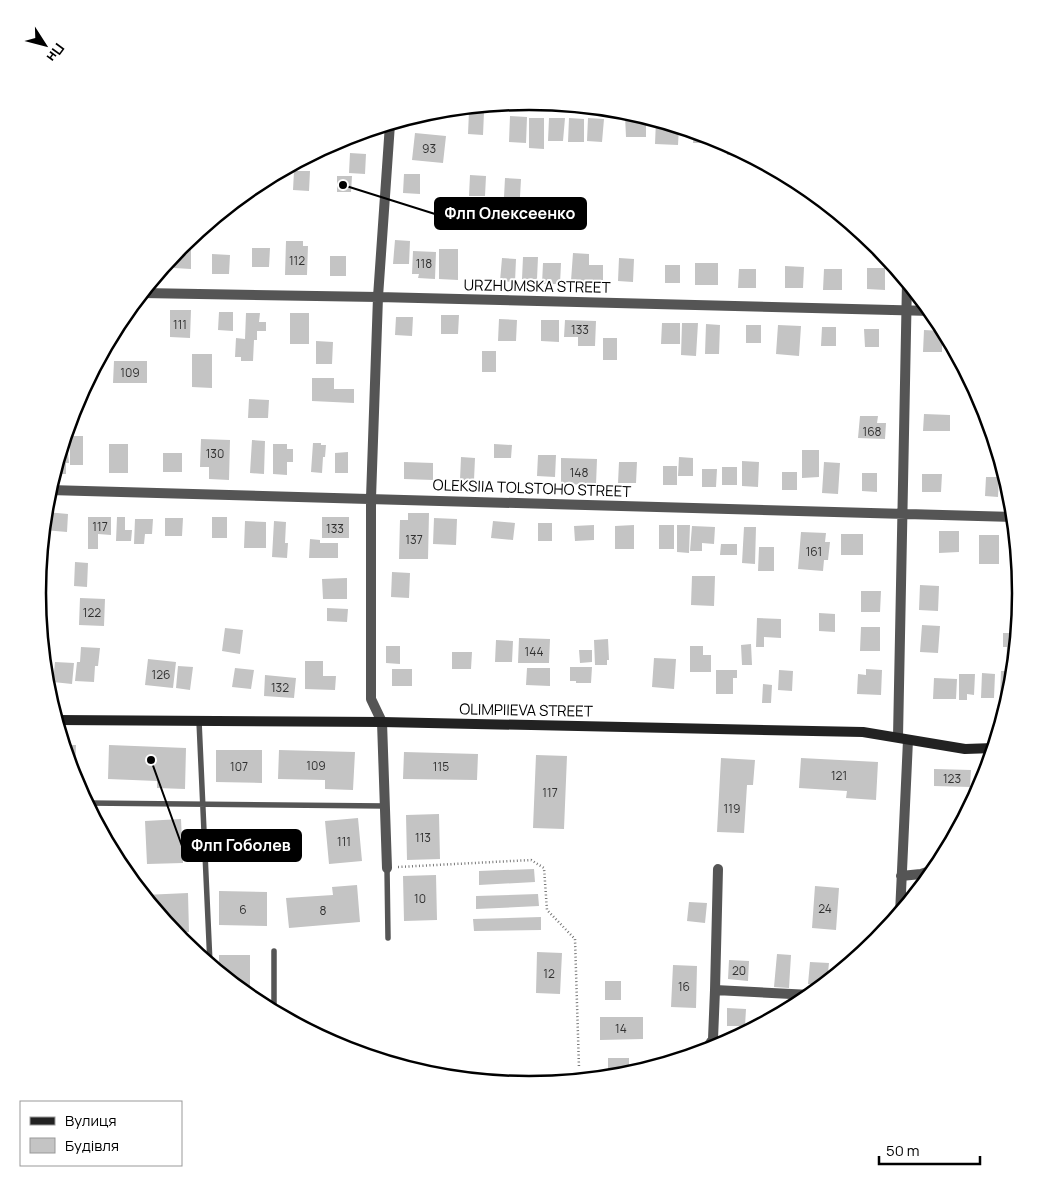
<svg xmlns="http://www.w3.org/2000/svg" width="1059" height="1186" viewBox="0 0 1059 1186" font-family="Manrope,sans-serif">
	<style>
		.building { fill: #c4c4c4 }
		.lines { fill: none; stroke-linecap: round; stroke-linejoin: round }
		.path { stroke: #777; stroke-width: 2.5; stroke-dasharray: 1 2.5; stroke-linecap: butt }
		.service { stroke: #555; stroke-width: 5.5 }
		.minor { stroke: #555; stroke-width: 10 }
		.secondary { stroke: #222; stroke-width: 10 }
		.labels { text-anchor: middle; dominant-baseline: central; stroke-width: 4; stroke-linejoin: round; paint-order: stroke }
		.number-label { font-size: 12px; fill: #313131 }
		.street-label { font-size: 15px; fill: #000; stroke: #fff }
		.rim { fill: none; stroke: #000; stroke-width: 2.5 }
		.leader { fill: none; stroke: #000; stroke-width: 2 }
		.callout-dot { fill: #000; stroke: #fff; stroke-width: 2 }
		.callout { fill: #000; stroke: #000; stroke-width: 2 }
		.callout-label { font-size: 16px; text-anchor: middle; font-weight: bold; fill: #fff }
	</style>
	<rect width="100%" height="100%" fill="#fff"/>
	<path class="building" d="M469,111L484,112L483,135L468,134Z
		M510,116L527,117L526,143L509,142Z
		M625,116L646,117V137H626Z
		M529,118H544V149L529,148Z
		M549,118H565L563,141H548Z
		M569,118L584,119V142H568Z
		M588,118L604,119L602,142L587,141Z
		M656,120L679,127L678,145L655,144Z
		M365,131V137L350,136Z
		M694,131L709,136L708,143H693Z
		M415,133L446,136L443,163L412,160Z
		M727,143L745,153V155H727Z
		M350,153L366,154L365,174L349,173Z
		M294,171H310L309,191L293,190Z
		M404,174H420V194L403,193Z
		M470,175L486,176L485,196H469Z
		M337,176H352L351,192H337Z
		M505,178L521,179L520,197H504Z
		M867,237L878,245L880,248L867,247Z
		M395,240L410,241L409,264H393Z
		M286,241H303V246H308L307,275H285Z
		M182,244L191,245V269L174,268V254Z
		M252,248H270L269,267H252Z
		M439,249H458V280L439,279Z
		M413,251L436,252L435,279L418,278L419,274H412Z
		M573,253L589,254V265H603V283L571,281Z
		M212,254L230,255L229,274H212Z
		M330,256H346V276H330Z
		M523,257H538L537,279H522Z
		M502,258L516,259L515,282L500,281Z
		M619,258L634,259L633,282L618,281Z
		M543,263H561L560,284H542Z
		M695,263H718V285H695Z
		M665,265H680V283H665Z
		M785,266L804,267L803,288H785Z
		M867,268H885V290L867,289Z
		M739,269H756V288H738Z
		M824,269H842V290H823Z
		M170,310H191L190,338L170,337Z
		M219,312H233V331L218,330Z
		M246,313H260L259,322H266V331H257V340H254L253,361H241V357H235L236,338L245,339Z
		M290,313H309V344H290Z
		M441,315H459L458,334H441Z
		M396,317H413L412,336L395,335Z
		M499,319L517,320L516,341H498Z
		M541,320H559V342L541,341Z
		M565,320L596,321L595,346H578V337H564Z
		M662,323H680V344H661Z
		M682,323H698L696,356L681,355Z
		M706,324L720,325L719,354H705Z
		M746,325H761V343H746Z
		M778,325L801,326L799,356L776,354Z
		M822,327H836V346H821Z
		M864,329H879V347H865Z
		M924,330L942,331V352H923Z
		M603,338H617V360H603Z
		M316,341L333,342L332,364H316Z
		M482,351H496V372H482Z
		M192,354H212V388L192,387Z
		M114,361H147V383H113Z
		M312,378H334V389H354V403L312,401Z
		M249,399L269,400L268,418H248Z
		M924,414L950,415V431H923Z
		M860,416H878L877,423H886L885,439L858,438Z
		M70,436H83V465H70Z
		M201,439L230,440L229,480L209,479V467H200Z
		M252,440L265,441L264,474L250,473Z
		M313,443H321V445H326L325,457H323L322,473L311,472Z
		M109,444H128V473H109Z
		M273,444H287V449H293V462H287V475L273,474Z
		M494,444L512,445L511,458H494Z
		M802,450H819V477L802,478Z
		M61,452H68L69,463H66V474H54Z
		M348,452V473H335V453Z
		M163,453H182V472H163Z
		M538,455H556L555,477L537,476Z
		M461,457L475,458L474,480H460Z
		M679,457L693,458V476H678Z
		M561,458L597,459L596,485L561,484Z
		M742,461L759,462L758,487L742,486Z
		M404,462L433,463V480L404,479Z
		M619,462H637L636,483H618Z
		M824,462L840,463L838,494L822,493Z
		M663,466H677V485H663Z
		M722,467H737V485H722Z
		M702,469H717L716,487H702Z
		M782,472H797V490H782Z
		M862,473H877V492L862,491Z
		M922,474H942L941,492H922Z
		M986,477H999L998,497L985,496Z
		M46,512L68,514L67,532L44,530Z
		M408,513H429L428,559H399L400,520H408Z
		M88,517H111V535L98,534V549H88Z
		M117,517H125V530H132L131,541H116Z
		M212,517H227V538H212Z
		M322,517H349V538H322Z
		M165,518H183L182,536H165Z
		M434,518L457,519L456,545L433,544Z
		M135,519H153L152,534H145L144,544H134Z
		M245,521L266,522V548H244Z
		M274,521L286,522L285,543H288L287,558L272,557Z
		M493,521L515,523L513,540L491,538Z
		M538,523H552V541H538Z
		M594,525V540L575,541L574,526Z
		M634,525V549H615V526Z
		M659,525H674V549H659Z
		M677,525H690L689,553L677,552Z
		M692,526L715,527L714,544L702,543V551H690Z
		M744,527H756L755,564L742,563Z
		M939,531H959V552L939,553Z
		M801,532L826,533L825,542H830L828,560H824L823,571L798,569Z
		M841,534H863V555H841Z
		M979,535H999V564H979Z
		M310,539L320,540V543H338V558H309Z
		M721,544H737V555H720Z
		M759,547H774V571H758Z
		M1017,559H1018L1020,577H1017Z
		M75,562L88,563L87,587L74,586Z
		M392,572L410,573L409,598L391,597Z
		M692,576H715L714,606L691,605Z
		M347,578V599H323L322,579Z
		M920,585L939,586L938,611L919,610Z
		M861,591H881L880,612H861Z
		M80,598L105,599L104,626L79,625Z
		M327,608L348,609L347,622L327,621Z
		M819,613L835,614V632L819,631Z
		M757,618L781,619V638L764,637V647H756Z
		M922,625L940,626L938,653L920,652Z
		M861,627H880V651H860Z
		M225,628L243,630L240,654L222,651Z
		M1003,633H1018L1015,662H1006L1007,647H1003Z
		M519,638L550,639L549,663H518Z
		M608,639L609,660H607V665H595L594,640Z
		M496,640L513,641L512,662H495Z
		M751,644L752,665H742L741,645Z
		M386,646H400V664L386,663Z
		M690,646H703V655H711V672H690Z
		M81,647L100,648L98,666H95L94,682L75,681L77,662H80Z
		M579,650H592V662L580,663Z
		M452,652H472L471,669H452Z
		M654,658L676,659L674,689L652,687Z
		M148,659L176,662L173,688L145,685Z
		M305,661H323V676H336L335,690L305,689Z
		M44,662H52L50,682H46Z
		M55,662L74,663L72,684L53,682Z
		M178,666L193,667L190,690L176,688Z
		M570,667H592L591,683H576V681H570Z
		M235,668L254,670L251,689L232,687Z
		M527,668H550V686L526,685Z
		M392,669H412V686H392Z
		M866,669L882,670L881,695L857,694L858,674L866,675Z
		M716,670H737V678H733V694H716Z
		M779,670L793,671L792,691L778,690Z
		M1001,671H1014L1012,689L1009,700L1000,699Z
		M982,673L995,674L994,698H981Z
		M959,674H975L974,695L967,694V700H959Z
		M265,675L296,678L294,698L264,696Z
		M934,678L957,679L956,699H933Z
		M763,684L772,685L771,703H762Z
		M64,745H76L75,774H73Z
		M109,745L186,748L185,789L157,788V781L108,779Z
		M216,750H262V783L216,782Z
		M279,750L355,752L353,790L325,789V780L278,779Z
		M404,752L478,754L477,780L403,779Z
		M536,755L567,756L564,829L533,828Z
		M721,758L755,760L753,785H747L744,833L717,832Z
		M801,758L878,762L876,800L846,798L847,791L799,788Z
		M934,769L971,770L970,787L934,786Z
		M982,770H988L981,786Z
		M439,814L440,859L407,860L406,815Z
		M358,818L362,861L329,864L325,821Z
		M181,819L183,863L147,864L145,821Z
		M534,869L535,882L479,885V871Z
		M436,875L437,920L404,921L403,876Z
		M357,885L360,922L289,928L286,898L333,895L332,887Z
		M815,886L839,888L836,930L812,928Z
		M219,891L267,892V926L219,925Z
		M188,893L189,932H175L144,895Z
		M538,894L539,906L476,909V896Z
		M689,902L707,903L705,923L687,921Z
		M541,917V930L474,931L473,919Z
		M537,952L562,953L560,994L536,993Z
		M777,954L791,955L789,988L774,987Z
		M219,955H250V997L219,972Z
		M729,960L749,961L748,981L728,979Z
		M810,962L829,963L827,982L823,985L808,984Z
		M673,965L697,966L696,1008L671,1007Z
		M605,981H621V1000H605Z
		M727,1008L746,1009L745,1026H727Z
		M600,1017H643V1039L600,1040Z
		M608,1058H629V1073H608Z"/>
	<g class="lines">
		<path class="path" d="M398,867L531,860L544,868L547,910L575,939L579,1068"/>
		<path class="service" d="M199,721L210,964
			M87,803L385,806
			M387,868L388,938
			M274,951V1011"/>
		<path class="minor" d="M528,101H534
			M142,293L378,297L932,311
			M49,490L1014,517
			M898,737L907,282
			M387,868L382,722L371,699V498L378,297L390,124
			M901,876L921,874L936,869
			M900,914L908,740
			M715,990L718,869
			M704,1052L713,1039L715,990L811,995
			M579,1079H590"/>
		<path class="secondary" d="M56,720L382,722L863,732L965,749L994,748"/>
	</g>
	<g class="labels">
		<g class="number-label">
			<text x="429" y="148">93</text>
			<text x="297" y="260">112</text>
			<text x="424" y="263">118</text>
			<text x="180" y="324">111</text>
			<text x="580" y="329">133</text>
			<text x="130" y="372">109</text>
			<text x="872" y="431">168</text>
			<text x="215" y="453">130</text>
			<text x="579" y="472">148</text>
			<text x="100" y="526">117</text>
			<text x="335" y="528">133</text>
			<text x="414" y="539">137</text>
			<text x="814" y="551">161</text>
			<text x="92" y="612">122</text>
			<text x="534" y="651">144</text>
			<text x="161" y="674">126</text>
			<text x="280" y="687">132</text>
			<text x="316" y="765">109</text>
			<text x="239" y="766">107</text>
			<text x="441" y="766">115</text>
			<text x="839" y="775">121</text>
			<text x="952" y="778">123</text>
			<text x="550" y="792">117</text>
			<text x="732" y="808">119</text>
			<text x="423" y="837">113</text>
			<text x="344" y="841">111</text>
			<text x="420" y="898">10</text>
			<text x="825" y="908">24</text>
			<text x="243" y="909">6</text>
			<text x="323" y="910">8</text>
			<text x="739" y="970">20</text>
			<text x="549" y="973">12</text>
			<text x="684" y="986">16</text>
			<text x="621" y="1028">14</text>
		</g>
		<g class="street-label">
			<text transform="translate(537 286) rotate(1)">URZHUMSKA STREET</text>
			<text transform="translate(532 488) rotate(2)">OLEKSIIA TOLSTOHO STREET</text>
			<text transform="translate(526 710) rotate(1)">OLIMPIIEVA STREET</text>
		</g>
	</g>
	<path d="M0 0H1059V1186H0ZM46 593a483 483 0 1 1 966 0a483 483 0 1 1-966 0Z" fill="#fff" fill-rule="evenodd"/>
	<path class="rim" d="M46 593a483 483 0 1 1 966 0a483 483 0 1 1-966 0Z"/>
	<path class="leader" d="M343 185L435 214M151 760L182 846"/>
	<g class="callout-dot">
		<circle cx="343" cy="185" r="5"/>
		<circle cx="151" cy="760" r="5"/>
	</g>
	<g class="callout">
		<rect x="435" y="198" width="151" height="31" rx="5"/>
		<rect x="182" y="830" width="119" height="31" rx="5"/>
	</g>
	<g class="callout-label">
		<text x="510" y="219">Флп Олексеенко</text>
		<text x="241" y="851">Флп Гоболев</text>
	</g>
	<rect x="20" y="1101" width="162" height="65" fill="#ffffff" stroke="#999999"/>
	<rect x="30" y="1117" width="25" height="8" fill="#222222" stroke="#999999"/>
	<text x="65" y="1126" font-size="15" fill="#000000">Вулиця</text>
	<rect x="30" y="1138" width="25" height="15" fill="#c4c4c4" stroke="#999999"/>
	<text x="65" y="1151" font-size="15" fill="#000000">Будівля</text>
	<g transform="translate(45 45) rotate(126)" stroke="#ffffff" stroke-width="4" paint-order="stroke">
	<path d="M0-4L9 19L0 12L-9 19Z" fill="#000000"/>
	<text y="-8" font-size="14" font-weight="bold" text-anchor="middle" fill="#000000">Пн</text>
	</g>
	<path d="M879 1156v8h101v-8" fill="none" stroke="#000000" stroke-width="2.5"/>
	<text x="886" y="1156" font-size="15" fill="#000000" stroke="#ffffff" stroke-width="4" paint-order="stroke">50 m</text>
</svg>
